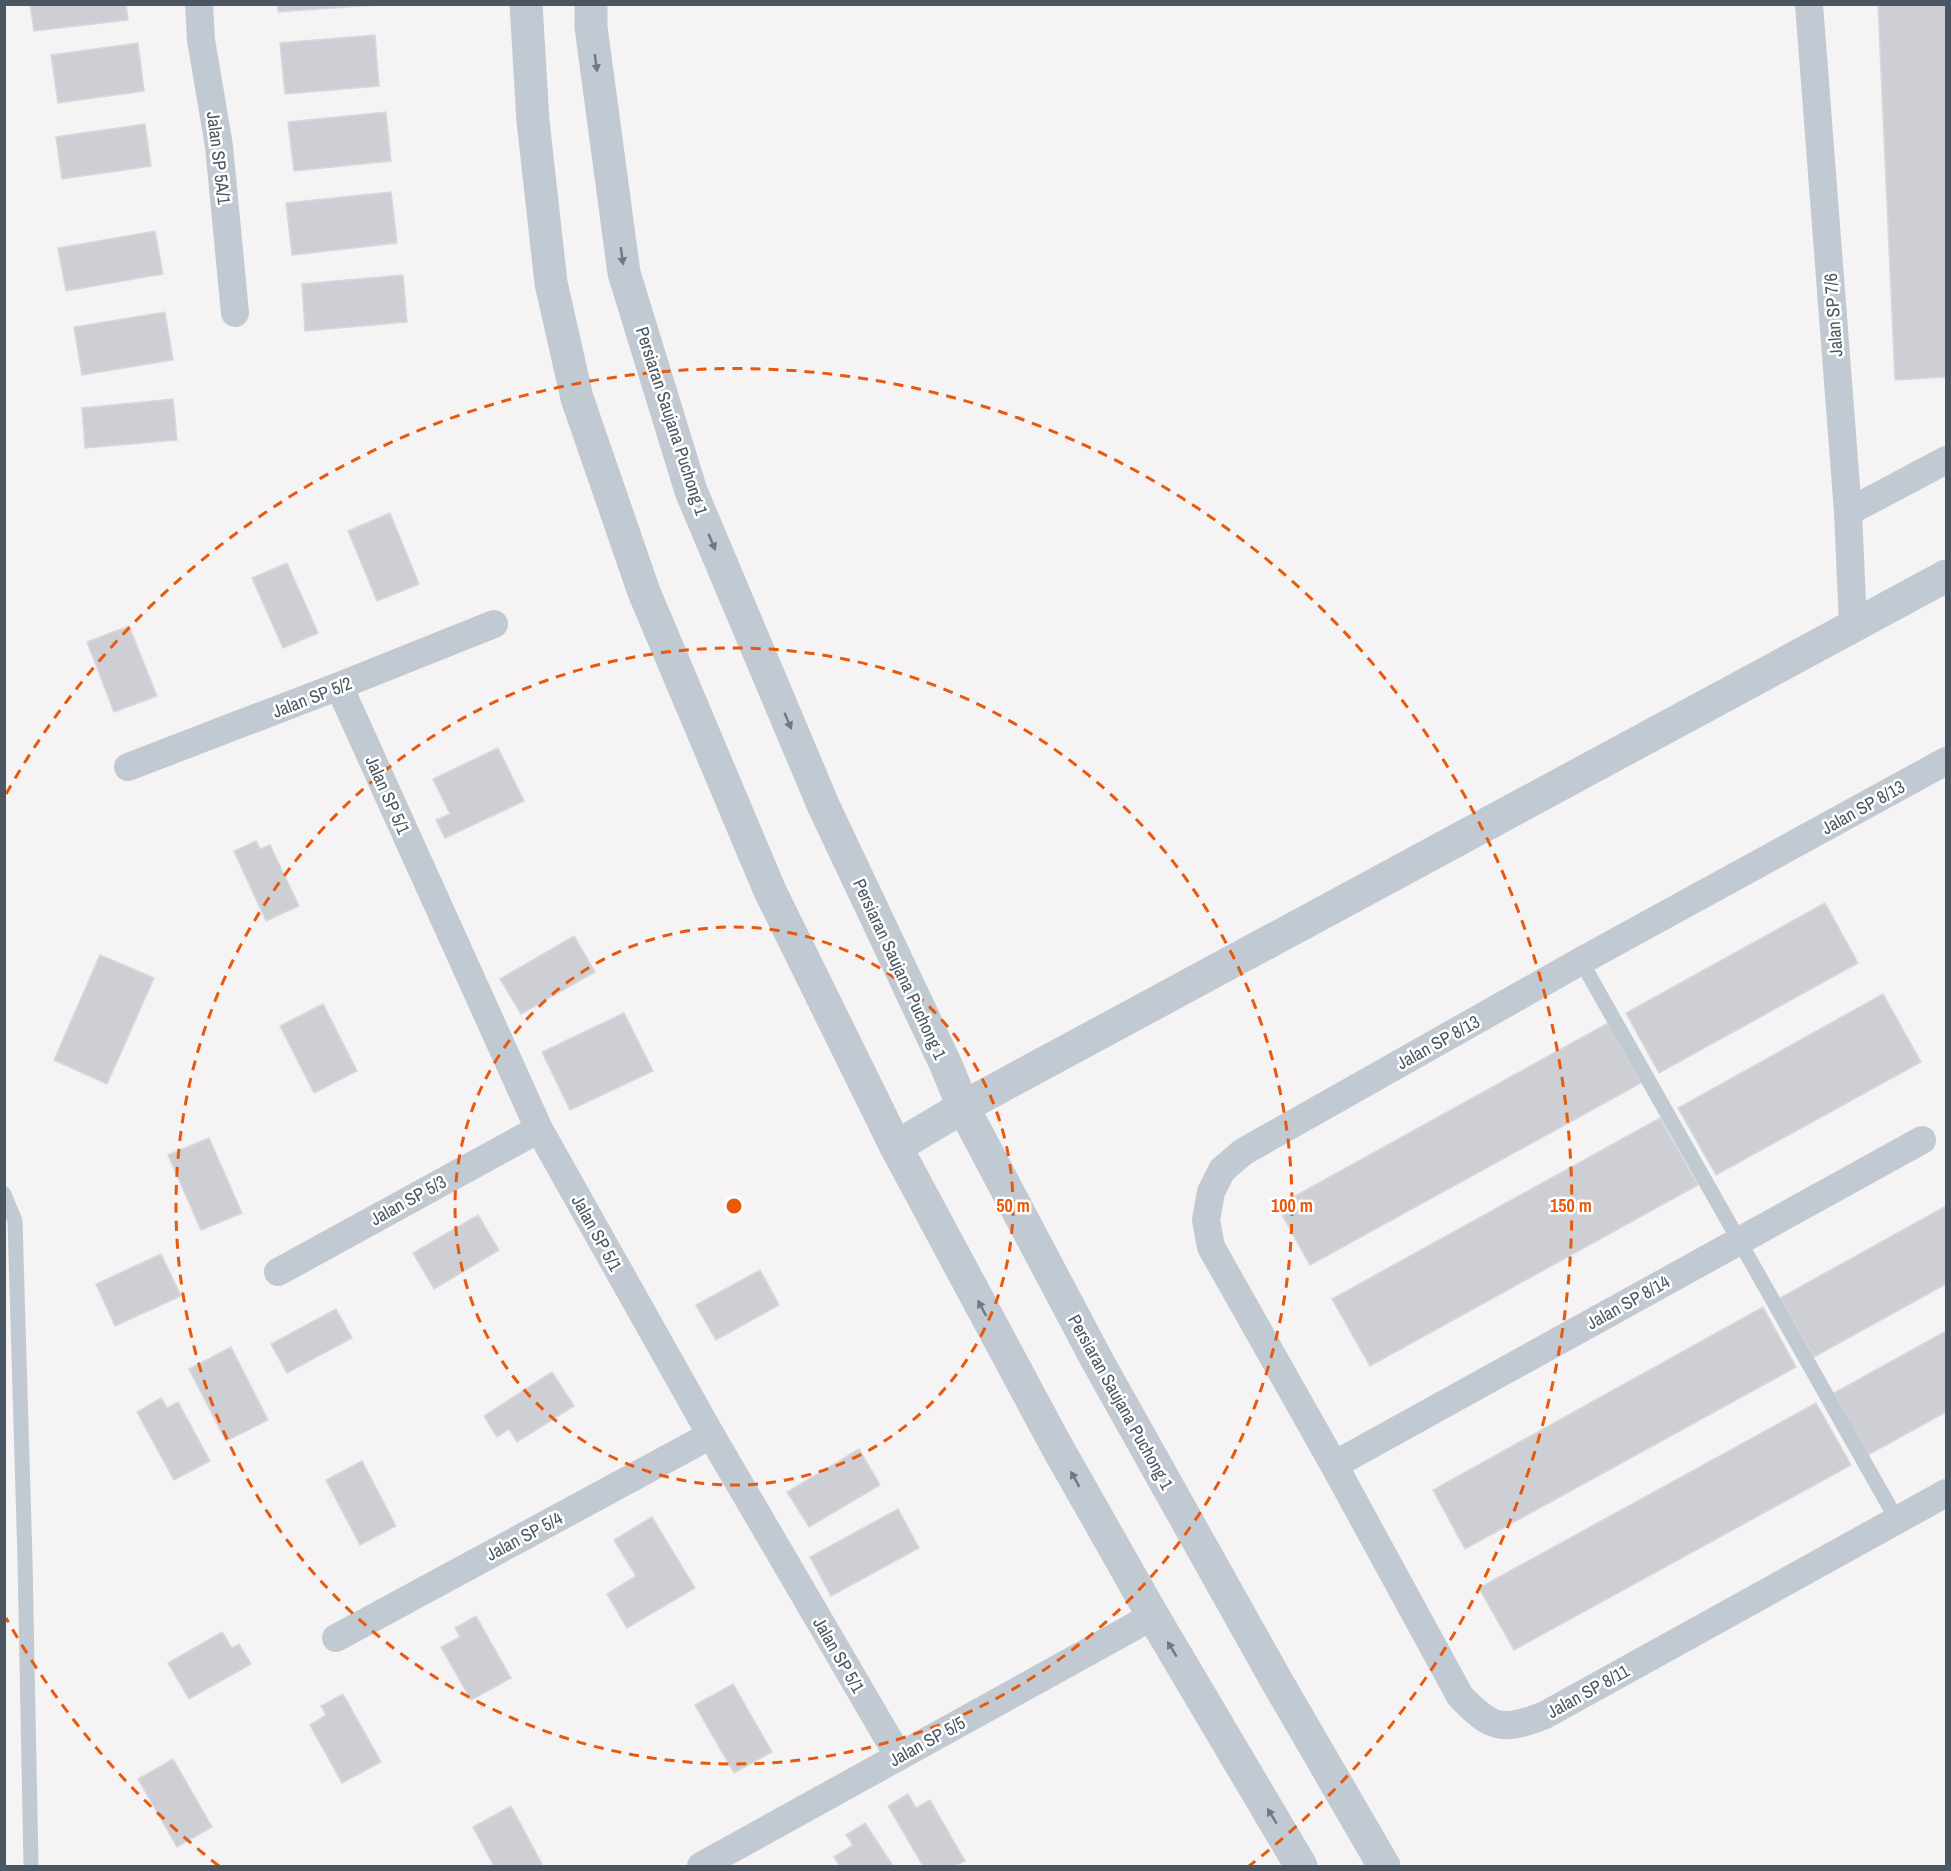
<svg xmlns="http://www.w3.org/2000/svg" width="1951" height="1871" viewBox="0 0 1951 1871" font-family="'Archivo Narrow',sans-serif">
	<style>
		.building { fill: #cdcfd5; stroke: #d7d9de; stroke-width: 1.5 }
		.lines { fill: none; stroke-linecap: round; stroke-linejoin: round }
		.service { stroke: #c1cad2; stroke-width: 15 }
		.minor { stroke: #c1cad2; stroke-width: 28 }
		.tertiary { stroke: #c1cad2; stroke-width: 33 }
		.oneway { fill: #6e7983 }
		.ring { fill: none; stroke: #e8590c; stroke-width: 3; stroke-dasharray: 10 8 }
		.labels { text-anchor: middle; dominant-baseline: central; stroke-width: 5; stroke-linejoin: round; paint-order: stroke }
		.street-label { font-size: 18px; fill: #4a5661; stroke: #fff }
		.centre { fill: #e8590c; stroke: #fff; stroke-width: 3 }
		.ring-label { font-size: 18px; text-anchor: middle; font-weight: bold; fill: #e8590c; stroke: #fff; stroke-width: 5; stroke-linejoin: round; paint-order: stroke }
	</style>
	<rect width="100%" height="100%" fill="#f5f3f3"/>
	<path class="building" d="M30,4H126L128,20L34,31Z
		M278,4H374V5L278,12Z
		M1878,4H1946V377L1895,380Z
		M375,35L379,86L285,94L280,43Z
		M138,43L144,91L58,103L51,55Z
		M386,112L391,161L294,171L288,122Z
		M145,124L151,166L62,179L56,137Z
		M391,192L397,243L292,255L286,203Z
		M155,231L163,274L66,291L58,248Z
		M403,275L407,322L305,331L302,284Z
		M165,312L173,360L82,375L74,327Z
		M173,399L177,440L85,448L82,408Z
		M390,513L419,584L377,601L348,531Z
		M287,563L318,633L283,648L252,578Z
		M129,626L157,696L114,712L87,642Z
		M498,748L524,801L445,838L436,820L450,814L433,779Z
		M256,841L260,849L270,845L299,906L266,921L234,851Z
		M1825,903L1858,963L1659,1073L1626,1013Z
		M574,936L595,972L521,1014L500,979Z
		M100,955L154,978L107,1084L54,1060Z
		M1883,994L1921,1062L1716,1175L1678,1108Z
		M323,1004L357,1071L314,1093L280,1026Z
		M624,1013L653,1071L570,1110L542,1052Z
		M1608,1023L1641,1083L1310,1265L1277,1206Z
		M1660,1118L1698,1185L1370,1366L1332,1299Z
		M209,1138L242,1213L201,1230L168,1155Z
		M1946,1206V1284L1814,1357L1780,1298Z
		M478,1215L499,1250L434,1289L413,1253Z
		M161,1254L181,1296L115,1326L96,1284Z
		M760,1270L779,1305L716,1340L696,1305Z
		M1763,1307L1796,1367L1465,1549L1433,1490Z
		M336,1309L352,1338L287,1373L271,1344Z
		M1946,1331V1412L1868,1455L1834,1393Z
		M231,1347L268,1420L226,1441L189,1369Z
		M552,1372L574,1406L517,1442L509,1429L497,1437L484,1416Z
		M161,1398L167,1408L178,1402L210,1461L174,1480L137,1412Z
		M1816,1403L1851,1465L1514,1650L1479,1588Z
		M859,1449L880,1485L809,1527L787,1492Z
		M362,1461L396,1526L360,1545L326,1480Z
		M898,1509L919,1548L831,1596L810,1557Z
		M652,1517L695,1588L627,1628L607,1594L636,1576L614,1540Z
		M476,1616L511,1678L471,1700L441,1647L460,1637L455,1628Z
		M222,1632L232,1648L239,1644L251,1664L189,1699L168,1663Z
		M733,1684L772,1752L734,1773L695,1705Z
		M343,1694L381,1762L342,1783L310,1725L326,1715L321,1706Z
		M173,1759L212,1827L177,1847L138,1779Z
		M908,1794L916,1808L930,1800L965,1861L955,1866H923L888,1806Z
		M511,1806L543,1866H494L473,1827Z
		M865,1823L893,1866H840L834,1857L853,1845L846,1835Z"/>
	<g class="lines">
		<path class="service" d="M1581,961L1897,1520
			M4,1194L15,1221L25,1560L31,1866"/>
		<path class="minor" d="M199,4L201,40L219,146L235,313
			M1809,4L1848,512L1853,625
			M1848,512L1946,460
			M339,686L539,1129L711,1435L899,1757
			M1946,761L1581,961L1243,1152L1222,1170L1211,1192L1206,1220L1211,1247L1334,1465L1460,1696C1491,1729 1503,1732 1545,1715L1946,1493
			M128,767L339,686L494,624
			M278,1272L539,1129
			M1334,1465L1922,1140
			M336,1638L711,1435
			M701,1866L1153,1616"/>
		<path class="tertiary" d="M526,4L533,121L551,283L577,398L644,592L770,891L896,1147L1056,1445L1153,1616L1301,1866
			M591,4V27L624,273L691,491L824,807L946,1065L963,1107L1098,1362L1275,1678L1384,1866
			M896,1147L963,1107L1946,576"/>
	</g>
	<defs><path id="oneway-solid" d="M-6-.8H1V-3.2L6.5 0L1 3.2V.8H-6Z" transform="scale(1.5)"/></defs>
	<g class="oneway">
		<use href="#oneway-solid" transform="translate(596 63) rotate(82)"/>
		<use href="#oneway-solid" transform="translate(622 256) rotate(82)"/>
		<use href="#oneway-solid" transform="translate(712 542) rotate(67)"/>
		<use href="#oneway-solid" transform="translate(788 721) rotate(67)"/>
		<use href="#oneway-solid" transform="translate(982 1308) rotate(-118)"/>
		<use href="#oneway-solid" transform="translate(1075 1479) rotate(-119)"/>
		<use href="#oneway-solid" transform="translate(1172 1649) rotate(-121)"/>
		<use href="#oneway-solid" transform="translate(1272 1816) rotate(-121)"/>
	</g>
	<g class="ring">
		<circle cx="734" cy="1206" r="279"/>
		<circle cx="734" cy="1206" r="558"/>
		<path d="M219 1866A837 837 0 0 1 6 1618M6 794A837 837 0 1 1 1249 1866"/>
	</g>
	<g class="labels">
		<g class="street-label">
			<text transform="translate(219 158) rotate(83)">Jalan SP 5A/1</text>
			<text transform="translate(1833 315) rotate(-94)">Jalan SP 7/6</text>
			<text transform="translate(672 421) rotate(72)">Persiaran Saujana Puchong 1</text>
			<text transform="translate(312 697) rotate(-21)">Jalan SP 5/2</text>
			<text transform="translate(388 795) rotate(66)">Jalan SP 5/1</text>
			<text transform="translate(1863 807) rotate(-29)">Jalan SP 8/13</text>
			<text transform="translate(900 969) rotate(65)">Persiaran Saujana Puchong 1</text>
			<text transform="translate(1438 1042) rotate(-29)">Jalan SP 8/13</text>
			<text transform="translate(408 1200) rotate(-29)">Jalan SP 5/3</text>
			<text transform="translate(597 1233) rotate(61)">Jalan SP 5/1</text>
			<text transform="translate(1628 1302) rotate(-29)">Jalan SP 8/14</text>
			<text transform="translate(1121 1402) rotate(61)">Persiaran Saujana Puchong 1</text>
			<text transform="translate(524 1536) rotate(-28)">Jalan SP 5/4</text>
			<text transform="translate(839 1655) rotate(60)">Jalan SP 5/1</text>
			<text transform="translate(1588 1691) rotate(-29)">Jalan SP 8/11</text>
			<text transform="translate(927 1741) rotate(-29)">Jalan SP 5/5</text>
		</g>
	</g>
	<circle cx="734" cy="1206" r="9" class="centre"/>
	<g class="ring-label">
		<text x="1013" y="1212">50 m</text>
		<text x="1292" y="1212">100 m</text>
		<text x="1571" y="1212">150 m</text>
	</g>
	<rect width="1951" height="1871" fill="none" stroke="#4a5661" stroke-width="12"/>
</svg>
